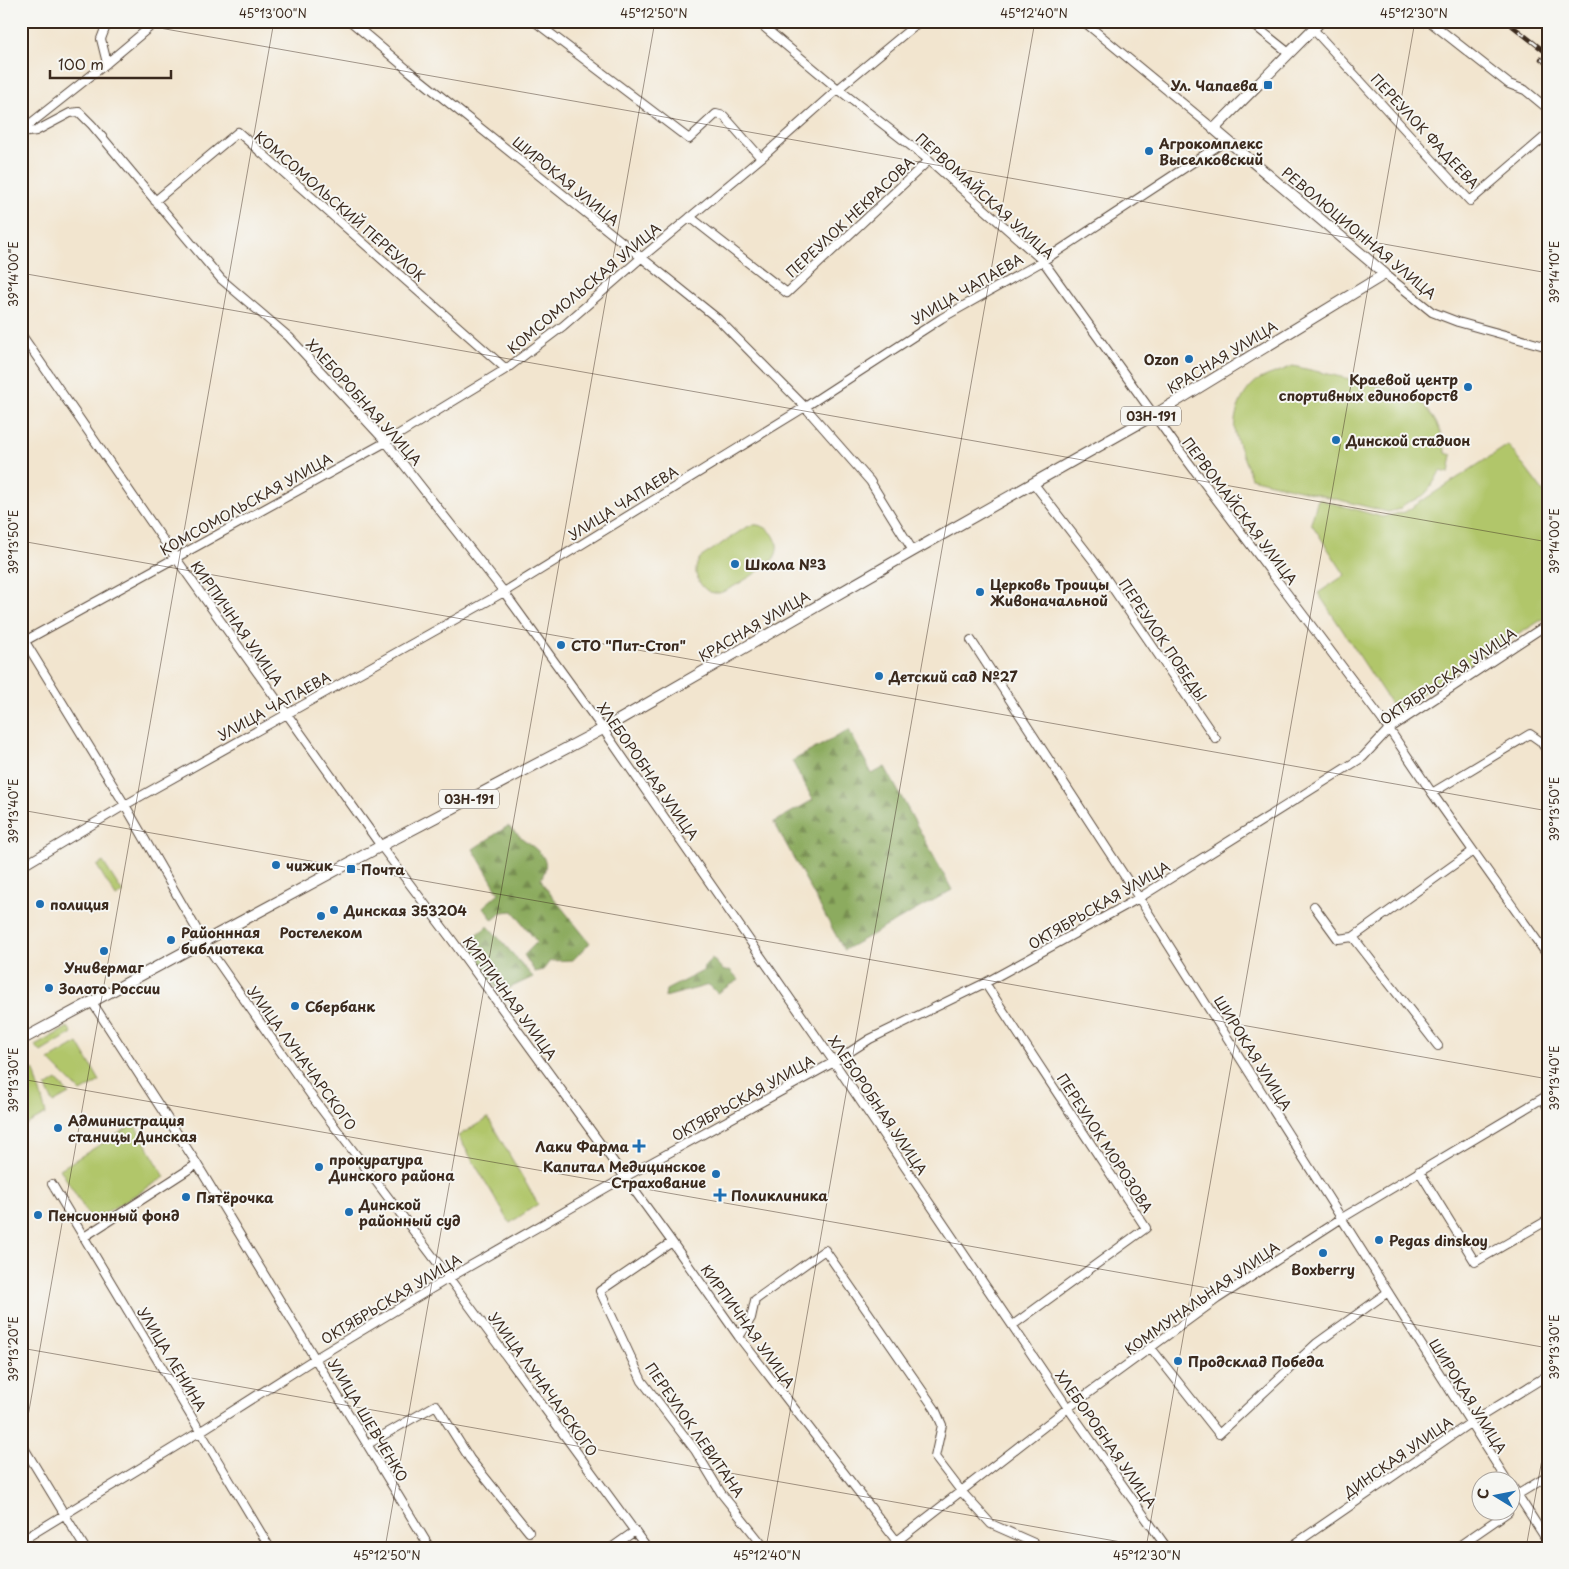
<svg xmlns="http://www.w3.org/2000/svg" width="1569" height="1569" viewBox="0 0 1569 1569" font-family="'Playpen Sans',sans-serif">
	<style>
		.green { fill: #b1c66b; stroke: #767844 }
		.forest { fill: url(#forest-firs); stroke: #646a3e }
		.lines { fill: none; stroke-linecap: round; stroke-linejoin: round }
		.minor-casing { stroke: #564639; stroke-width: 10 }
		.major-casing { stroke: #564639; stroke-width: 12 }
		.minor { stroke: #fff; stroke-width: 8 }
		.major { stroke: #fff; stroke-width: 10 }
		.rail-casing { stroke: #3b2a1e; stroke-width: 4.5 }
		.rail { stroke: #f6f6f2; stroke-width: 2.5; stroke-dasharray: 8; stroke-linecap: butt }
		.ticks { fill: none; stroke: #3b2a1e; stroke-width: 1; stroke-opacity: 0.45 }
		.poi-dot { fill: #1f6fb2; stroke: #f6f6f2; stroke-width: 2 }
		.labels { text-anchor: middle; dominant-baseline: central; stroke-width: 4; stroke-linejoin: round; paint-order: stroke }
		.shield { fill: #f6f6f2; stroke: #73675e; stroke-width: 1 }
		.shield-label { font-size: 12px; font-weight: bold; fill: #3b2a1e }
		.poi-label { font-size: 14px; font-weight: bold; fill: #3b2a1e; stroke: #f6f6f2; text-anchor: start }
		.street-label { font-size: 14px; fill: #3b2a1e; stroke: #f6f6f2 }
		.neatline { fill: none; stroke: #3b2a1e; stroke-width: 2 }
		.ticks-label { font-size: 12px; text-anchor: middle; fill: #3b2a1e }
	</style>
	<defs>
		<pattern id="forest-firs" width="22" height="20" patternUnits="userSpaceOnUse" patternTransform="scale(1.25)"><rect width="22" height="20" fill="#8cab5f"/><path d="M5 1l3.5 6h-7zM16 11l3.5 6h-7z" fill="#748b4e"/></pattern>
	</defs>
	<rect width="100%" height="100%" fill="#f6f6f2"/>
	<filter id="ink" filterUnits="userSpaceOnUse"><feTurbulence type="fractalNoise" baseFrequency=".02" numOctaves="2"/><feDisplacementMap in="SourceGraphic" scale="10" xChannelSelector="R" yChannelSelector="G"/><feConvolveMatrix kernelMatrix="1 2 1 2 8 2 1 2 1" color-interpolation-filters="sRGB"/></filter>
	<filter id="wash" filterUnits="userSpaceOnUse"><feTurbulence type="fractalNoise" baseFrequency=".0096" numOctaves="4" result="noise"/><feDisplacementMap in="SourceGraphic" scale="20" xChannelSelector="R" yChannelSelector="G"/><feGaussianBlur stdDeviation="1.12" result="paint"/><feColorMatrix in="noise" values="0 0 0 0 0 0 0 0 0 0 0 0 0 0 0 0 0 1.4 0 .05"/><feComposite in="paint" operator="in"/></filter>
	<g filter="url(#wash)">
		<rect width="100%" height="100%" fill="#f2e5cf"/>
		<path class="green" d="M1293,366L1411,393C1428,406 1445,431 1445,453L1452,455L1449,473L1440,471C1435,480 1430,491 1421,497C1413,502 1405,501 1400,509L1388,512L1251,478C1247,464 1240,451 1236,437C1230,419 1243,388 1260,379C1270,374 1282,371 1293,366Z
			M1508,445L1548,498V616L1395,710L1318,593L1345,575L1311,523L1318,499L1382,517L1405,512Z
			M752,525C769,523 784,542 774,558C769,566 729,591 719,593C711,594 704,590 700,583C694,575 695,566 700,558L745,528Z
			M103,862L123,893L116,897L97,866Z
			M68,1027L72,1033L41,1052L35,1046Z
			M78,1043L100,1081L81,1092L49,1060Z
			M34,1070L46,1114L26,1125L21,1116V1077Z
			M57,1080L69,1094L53,1103L46,1087Z
			M488,1118L538,1204L510,1223L458,1136Z
			M134,1124L165,1177L92,1221L60,1169Z"/>
		<path class="forest" d="M849,730L872,774L885,767L952,890L844,950L774,822L813,800L792,761Z
			M508,826C514,831 520,837 527,842C541,853 552,860 541,879L545,887L590,943L573,960L550,961L543,970L535,972L524,955L537,942L513,911L502,912L493,920L483,907L499,893L473,849Z
			M488,926L533,977L501,992C483,973 477,966 470,940Z
			M712,958L724,971L730,970L739,980L717,993L709,985L665,997L666,990L703,971L704,966Z"/>
	</g>
	<g filter="url(#ink)">
		<g class="lines">
			<g class="minor-casing">
				<path id="minor" d="M350,21L408,70L718,319L805,407L870,481L913,551
					M534,21L689,139L716,114L724,116L761,158
					M757,21L838,89L929,160L1043,261L1177,447L1389,729L1432,793L1548,956
					M1083,21L1214,129
					M1249,21L1289,53
					M1429,21L1509,84L1525,90L1548,109
					M1313,29L1470,201L1548,134
					M107,63L157,21
					M21,131L107,63L101,39L108,21
					M21,133L36,131L70,113L79,112L92,125L221,279L289,337L386,442L504,592L603,729L834,1062L1068,1408L1167,1548
					M155,201L238,132L506,369
					M690,217L787,293L929,160
					M1385,274L1432,312L1458,322L1548,347
					M21,334L175,557L381,846L452,940L672,1242L739,1337L902,1548
					M1034,484L1099,568L1216,739
					M21,635L125,805L204,942L313,1098L449,1278L647,1548
					M971,640L1139,898L1508,1482
					M21,643L386,442L506,369L563,326L641,258L761,158L838,89L920,21
					M1432,793L1530,734L1540,741L1548,752
					M21,867L125,805L504,592L805,407L942,318L1043,261L1227,140
					M1314,906L1338,939L1353,937
					M985,983L1146,1228L1013,1325
					M92,1002L197,1164L430,1548
					M1438,1046L1353,937L1473,851
					M1543,1099L1548,1108
					M1419,1171L1475,1262L1548,1220
					M52,1184L270,1548
					M84,1237L197,1164
					M672,1242L600,1291L642,1381L695,1450L721,1493L765,1548
					M739,1337L751,1318L755,1300L825,1250L935,1409L942,1425L935,1457L961,1491L991,1524L1034,1543L1037,1548
					M1151,1348L1219,1434L1317,1343L1388,1292
					M21,1443L85,1548
					M368,1444L436,1405L470,1459L529,1532
					M1512,1486L1548,1542
					M1517,1495L1548,1476
					M21,1541L201,1431L316,1358L449,1278L625,1177L834,1062L870,1039L985,983L1139,898L1363,757L1389,729L1548,624
					M611,1548L635,1531
					M888,1548L1068,1408L1217,1299L1342,1218L1548,1095
					M1289,1548L1470,1423L1548,1375
					M1456,1548L1508,1512"/>
			</g>
			<g class="major-casing">
				<path id="major" d="M21,1040L381,846L603,729L913,551L1154,415L1385,274L1214,129L1321,21"/>
			</g>
			<use href="#minor" class="minor"/>
			<use href="#major" class="major"/>
			<g class="rail-casing">
				<path id="rail" d="M1506,21L1548,54
					M1541,59L1548,64"/>
			</g>
			<use href="#rail" class="rail"/>
		</g>
	</g>
	<path class="ticks" d="M120,21L1548,273M21,273L1548,542M21,541L1548,811M21,810L1548,1079M21,1079L1548,1348M21,1348L1155,1548M21,1456L274,21M385,1548L655,21M766,1548L1035,21M1146,1548L1415,21M1526,1548L1548,1426"/>
	<g class="poi-dot">
		<rect x="1263" y="80" width="10" height="10" rx="2.5"/>
		<circle cx="1149" cy="151" r="5"/>
		<circle cx="1189" cy="359" r="5"/>
		<circle cx="1468" cy="387" r="5"/>
		<circle cx="1336" cy="440" r="5"/>
		<circle cx="735" cy="564" r="5"/>
		<circle cx="980" cy="592" r="5"/>
		<circle cx="561" cy="645" r="5"/>
		<circle cx="879" cy="676" r="5"/>
		<circle cx="276" cy="865" r="5"/>
		<rect x="346" y="864" width="10" height="10" rx="2.5"/>
		<circle cx="40" cy="904" r="5"/>
		<circle cx="334" cy="910" r="5"/>
		<circle cx="321" cy="916" r="5"/>
		<circle cx="171" cy="940" r="5"/>
		<circle cx="104" cy="951" r="5"/>
		<circle cx="49" cy="988" r="5"/>
		<circle cx="295" cy="1006" r="5"/>
		<circle cx="58" cy="1128" r="5"/>
		<path d="M636.5 1138.5h5v5h5v5h-5v5h-5v-5h-5v-5h5z"/>
		<circle cx="319" cy="1167" r="5"/>
		<circle cx="716" cy="1174" r="5"/>
		<path d="M717.5 1187.5h5v5h5v5h-5v5h-5v-5h-5v-5h5z"/>
		<circle cx="186" cy="1197" r="5"/>
		<circle cx="349" cy="1212" r="5"/>
		<circle cx="38" cy="1215" r="5"/>
		<circle cx="1379" cy="1240" r="5"/>
		<circle cx="1323" cy="1253" r="5"/>
		<circle cx="1178" cy="1361" r="5"/>
	</g>
	<g class="labels">
		<g class="shield">
			<rect x="1121" y="406.5" width="60" height="19" rx="4"/>
			<rect x="439" y="789.5" width="60" height="19" rx="4"/>
		</g>
		<g class="shield-label">
			<text x="1151" y="416">03Н-191</text>
			<text x="469" y="799">03Н-191</text>
		</g>
		<g class="poi-label">
			<text x="1258" y="85" text-anchor="end">Ул. Чапаева</text>
			<text x="1159" y="143">Агрокомплекс<tspan x="1159" dy="16">Выселковский</tspan></text>
			<text x="1179" y="359" text-anchor="end">Ozon</text>
			<text x="1458" y="379" text-anchor="end">Краевой центр<tspan x="1458" dy="16">спортивных единоборств</tspan></text>
			<text x="1346" y="440">Динской стадион</text>
			<text x="745" y="564">Школа №3</text>
			<text x="990" y="584">Церковь Троицы<tspan x="990" dy="16">Живоначальной</tspan></text>
			<text x="571" y="645">СТО "Пит-Стоп"</text>
			<text x="889" y="676">Детский сад №27</text>
			<text x="286" y="865">чижик</text>
			<text x="361" y="869">Почта</text>
			<text x="50" y="904">полиция</text>
			<text x="344" y="910">Динская 353204</text>
			<text x="181" y="932">Районнная<tspan x="181" dy="16">библиотека</tspan></text>
			<text x="321" y="932" text-anchor="middle">Ростелеком</text>
			<text x="104" y="967" text-anchor="middle">Универмаг</text>
			<text x="59" y="988">Золото России</text>
			<text x="305" y="1006">Сбербанк</text>
			<text x="68" y="1120">Администрация<tspan x="68" dy="16">станицы Динская</tspan></text>
			<text x="629" y="1146" text-anchor="end">Лаки Фарма</text>
			<text x="329" y="1159">прокуратура<tspan x="329" dy="16">Динского района</tspan></text>
			<text x="706" y="1166" text-anchor="end">Капитал Медицинское<tspan x="706" dy="16">Страхование</tspan></text>
			<text x="731" y="1195">Поликлиника</text>
			<text x="196" y="1197">Пятёрочка</text>
			<text x="359" y="1204">Динской<tspan x="359" dy="16">районный суд</tspan></text>
			<text x="48" y="1215">Пенсионный фонд</text>
			<text x="1389" y="1240">Pegas dinskoy</text>
			<text x="1323" y="1269" text-anchor="middle">Boxberry</text>
			<text x="1188" y="1361">Продсклад Победа</text>
		</g>
		<g class="street-label">
			<text transform="translate(1425 131) rotate(47)">ПЕРЕУЛОК ФАДЕЕВА</text>
			<text transform="translate(566 181) rotate(39)">ШИРОКАЯ УЛИЦА</text>
			<text transform="translate(985 196) rotate(42)">ПЕРВОМАЙСКАЯ УЛИЦА</text>
			<text transform="translate(340 206) rotate(41)">КОМСОМОЛЬСКИЙ ПЕРЕУЛОК</text>
			<text transform="translate(850 217) rotate(-43)">ПЕРЕУЛОК НЕКРАСОВА</text>
			<text transform="translate(1359 233) rotate(40)">РЕВОЛЮЦИОННАЯ УЛИЦА</text>
			<text transform="translate(584 288) rotate(-40)">КОМСОМОЛЬСКАЯ УЛИЦА</text>
			<text transform="translate(967 289) rotate(-30)">УЛИЦА ЧАПАЕВА</text>
			<text transform="translate(1222 357) rotate(-31)">КРАСНАЯ УЛИЦА</text>
			<text transform="translate(364 402) rotate(48)">ХЛЕБОРОБНАЯ УЛИЦА</text>
			<text transform="translate(623 503) rotate(-32)">УЛИЦА ЧАПАЕВА</text>
			<text transform="translate(246 504) rotate(-29)">КОМСОМОЛЬСКАЯ УЛИЦА</text>
			<text transform="translate(1240 511) rotate(53)">ПЕРВОМАЙСКАЯ УЛИЦА</text>
			<text transform="translate(237 623) rotate(55)">КИРПИЧНАЯ УЛИЦА</text>
			<text transform="translate(754 626) rotate(-30)">КРАСНАЯ УЛИЦА</text>
			<text transform="translate(1163 640) rotate(56)">ПЕРЕУЛОК ПОБЕДЫ</text>
			<text transform="translate(1448 676) rotate(-34)">ОКТЯБРЬСКАЯ УЛИЦА</text>
			<text transform="translate(274 706) rotate(-29)">УЛИЦА ЧАПАЕВА</text>
			<text transform="translate(648 771) rotate(55)">ХЛЕБОРОБНАЯ УЛИЦА</text>
			<text transform="translate(1099 905) rotate(-30)">ОКТЯБРЬСКАЯ УЛИЦА</text>
			<text transform="translate(510 998) rotate(54)">КИРПИЧНАЯ УЛИЦА</text>
			<text transform="translate(1253 1053) rotate(58)">ШИРОКАЯ УЛИЦА</text>
			<text transform="translate(302 1058) rotate(54)">УЛИЦА ЛУНАЧАРСКОГО</text>
			<text transform="translate(743 1098) rotate(-29)">ОКТЯБРЬСКАЯ УЛИЦА</text>
			<text transform="translate(878 1105) rotate(56)">ХЛЕБОРОБНАЯ УЛИЦА</text>
			<text transform="translate(1105 1143) rotate(57)">ПЕРЕУЛОК МОРОЗОВА</text>
			<text transform="translate(1202 1298) rotate(-35)">КОММУНАЛЬНАЯ УЛИЦА</text>
			<text transform="translate(391 1299) rotate(-31)">ОКТЯБРЬСКАЯ УЛИЦА</text>
			<text transform="translate(748 1326) rotate(54)">КИРПИЧНАЯ УЛИЦА</text>
			<text transform="translate(172 1359) rotate(59)">УЛИЦА ЛЕНИНА</text>
			<text transform="translate(543 1384) rotate(54)">УЛИЦА ЛУНАЧАРСКОГО</text>
			<text transform="translate(1468 1396) rotate(58)">ШИРОКАЯ УЛИЦА</text>
			<text transform="translate(368 1420) rotate(59)">УЛИЦА ШЕВЧЕНКО</text>
			<text transform="translate(695 1430) rotate(55)">ПЕРЕУЛОК ЛЕВИТАНА</text>
			<text transform="translate(1106 1439) rotate(55)">ХЛЕБОРОБНАЯ УЛИЦА</text>
			<text transform="translate(1398 1457) rotate(-35)">ДИНСКАЯ УЛИЦА</text>
		</g>
	</g>
	<rect width="1569" height="1569" fill="none" stroke="#f6f6f2" stroke-width="55"/>
	<g transform="translate(1496 1496) rotate(280)"><circle r="24" fill="#f6f6f2" stroke="#aba49d"/>
	<path d="M0-4L9 19L0 12L-9 19Z" fill="#1f6fb2"/>
	<text y="-8" font-size="14" font-weight="bold" text-anchor="middle" fill="#3b2a1e">С</text>
	</g>
	<path d="M50 70v8h121v-8" fill="none" stroke="#3b2a1e" stroke-width="2.5"/>
	<text x="58" y="70" font-size="15" fill="#3b2a1e" stroke="#f6f6f2" stroke-width="4" paint-order="stroke">100 m</text>
	<rect x="28" y="28" width="1514" height="1514" class="neatline"/>
	<g class="ticks-label">
		<text x="273" y="18">45°13'00"N</text>
		<text x="654" y="18">45°12'50"N</text>
		<text x="1034" y="18">45°12'40"N</text>
		<text x="1414" y="18">45°12'30"N</text>
		<text transform="translate(1555 272) rotate(-90)" y="4">39°14'10"E</text>
		<text transform="translate(14 274) rotate(-90)" y="4">39°14'00"E</text>
		<text transform="translate(1555 541) rotate(-90)" y="4">39°14'00"E</text>
		<text transform="translate(14 542) rotate(-90)" y="4">39°13'50"E</text>
		<text transform="translate(1555 809) rotate(-90)" y="4">39°13'50"E</text>
		<text transform="translate(14 811) rotate(-90)" y="4">39°13'40"E</text>
		<text transform="translate(1555 1078) rotate(-90)" y="4">39°13'40"E</text>
		<text transform="translate(14 1080) rotate(-90)" y="4">39°13'30"E</text>
		<text transform="translate(1555 1347) rotate(-90)" y="4">39°13'30"E</text>
		<text transform="translate(14 1349) rotate(-90)" y="4">39°13'20"E</text>
		<text x="387" y="1560">45°12'50"N</text>
		<text x="767" y="1560">45°12'40"N</text>
		<text x="1147" y="1560">45°12'30"N</text>
	</g>
</svg>
